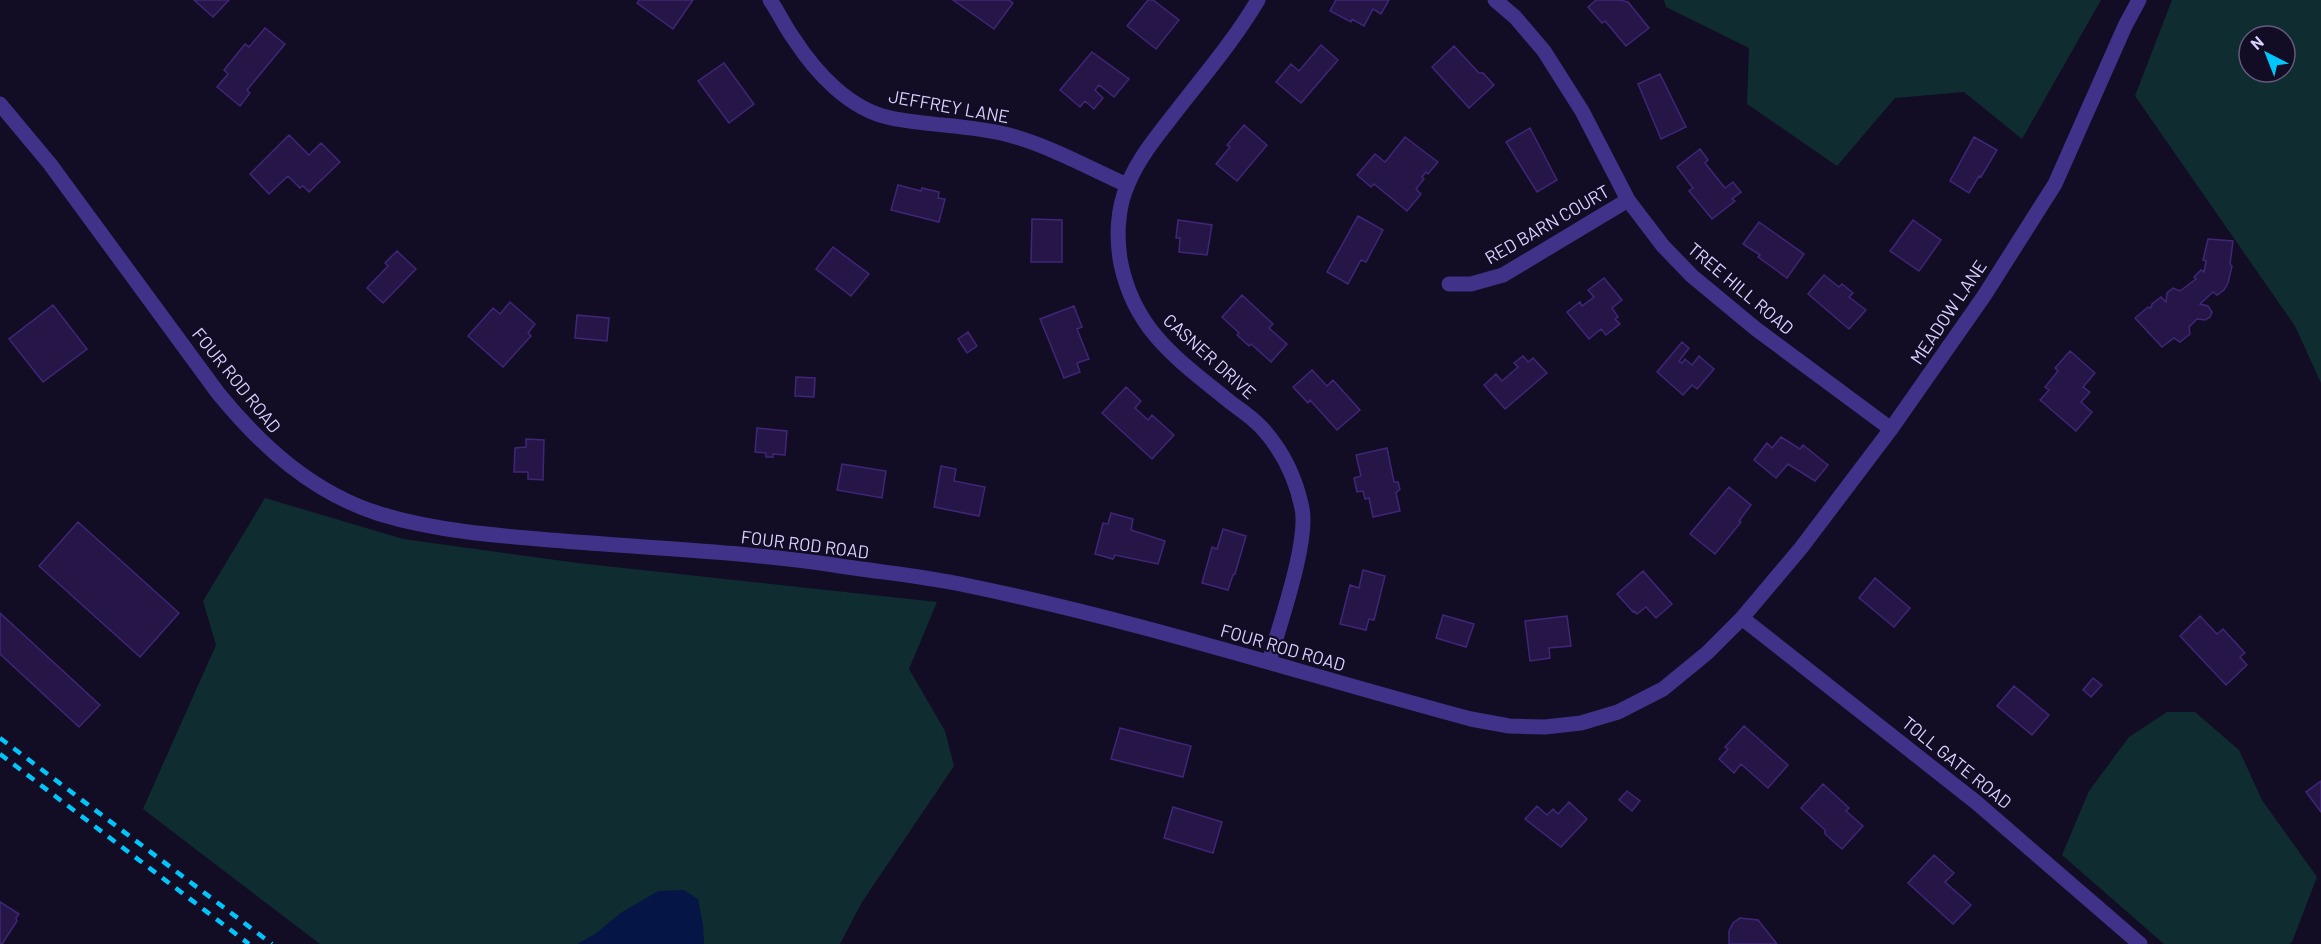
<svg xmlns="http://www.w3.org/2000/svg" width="2321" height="944" viewBox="0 0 2321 944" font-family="Barlow,sans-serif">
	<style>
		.green { fill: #0f2d30; fill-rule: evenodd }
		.water { fill: #051546 }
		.building { fill: #261648; stroke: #3f2677; stroke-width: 1.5 }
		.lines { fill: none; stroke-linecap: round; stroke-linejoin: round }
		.minor { stroke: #403289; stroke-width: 15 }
		.rail { stroke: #00c6fc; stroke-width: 4.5; stroke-dasharray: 9 8; stroke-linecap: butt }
		.labels { text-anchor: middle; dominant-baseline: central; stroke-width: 4.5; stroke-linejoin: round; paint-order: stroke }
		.street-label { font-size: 18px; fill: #dbd1ff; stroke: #130c25 }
	</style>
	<rect width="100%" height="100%" fill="#130c25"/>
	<path class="green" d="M1664,0H2101L2022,139L1964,92L1895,98L1837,166L1747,104L1749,48L1666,7Z
		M2172,0H2321V383L2295,326L2135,96ZM2249,36H2285V72H2249Z
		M265,498L403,539L578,563L937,602L909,669L945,731L954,766L862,902L840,944H320L143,809L216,645L203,601Z
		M2167,712H2195L2239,750L2262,800L2317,877L2292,942L2289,944H2164L2062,855L2089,791L2129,737Z"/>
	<path class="water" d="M684,890L698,899L703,925L704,944H577L595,934L622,912L658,891Z"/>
	<path class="building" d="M194,0H229L213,17Z
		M639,0H693L673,29L637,3Z
		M953,0H1009L1013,3L994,29Z
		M1148,0H1153L1179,20L1156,49L1127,26Z
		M1336,0H1389L1381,14L1373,9L1364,26L1352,19L1351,22L1330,11Z
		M1596,0H1619L1628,2L1649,28L1626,46L1605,21L1602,23L1588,7Z
		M265,28L285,44L247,90L250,93L240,106L217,87L228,74L224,70L245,44L249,47Z
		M1321,45L1338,60L1301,103L1276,82L1291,64L1299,71Z
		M1454,46L1479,73H1483L1494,85L1469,108L1432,67Z
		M1092,52L1129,79L1114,97L1099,85L1095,90L1103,98L1094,109L1085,101L1080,107L1060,90Z
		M724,63L754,104L729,123L698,81Z
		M1660,74L1686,127L1661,139L1638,84Z
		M1244,125L1267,145L1237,181L1216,164L1230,147L1227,145Z
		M1530,128L1557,180L1537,192L1506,142Z
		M289,135L309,155L321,143L340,162L309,192L303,186L300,188L288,176L269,194L250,174Z
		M1405,137L1438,162L1428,174L1426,172L1422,177L1424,179L1416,189L1421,194L1407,211L1374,184L1371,187L1357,175L1375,154L1385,162Z
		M1974,137L1997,150L1981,177L1979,176L1969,193L1950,181Z
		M1700,149L1708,160L1705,163L1725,188L1733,182L1741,192L1732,199L1735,201L1712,219L1689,191L1693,188L1677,167Z
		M898,185L921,191L922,188L939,192L938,198L945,199L939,222L891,210Z
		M1358,216L1383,230L1366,262L1361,260L1348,284L1327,272Z
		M1032,219L1062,220V262H1031Z
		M1178,220L1212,225L1207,255L1179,252L1180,238H1176Z
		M1913,220L1941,240L1919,271L1890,251Z
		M1759,222L1804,254L1787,278L1758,257L1760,255L1743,244Z
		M2208,239L2233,241L2230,264L2232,266L2228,283L2224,290L2217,295L2213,292L2200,304L2208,306L2212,312L2210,317L2205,320L2197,319L2189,327L2190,334L2180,342L2174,338L2162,347L2135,318L2148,307L2151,308L2152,304L2161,297L2166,302L2167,293L2173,288L2180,291L2196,279L2194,277L2201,270L2204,272L2206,261L2203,260L2204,256Z
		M833,247L869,274L851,296L816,269Z
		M397,251L416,269L383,303L367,288L388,266L385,263Z
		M1824,275L1839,287L1842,284L1853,293L1849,297L1866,310L1849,329L1808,294Z
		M1604,278L1622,300L1612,308L1618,317L1615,319L1620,324L1606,335L1601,329L1589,339L1567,312L1580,302L1582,306L1594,297L1588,290Z
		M1242,295L1273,324L1269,328L1287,344L1271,362L1251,344L1249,346L1237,335L1239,333L1222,317Z
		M510,302L535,324L528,333L531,336L503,367L468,336L493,308L500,314Z
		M53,305L87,349L43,382L9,339Z
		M1074,306L1082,327L1077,329L1089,359L1077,363L1080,372L1064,378L1040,319Z
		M577,315L609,318L607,341L575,338Z
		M968,332L977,346L967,353L958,339Z
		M1682,342L1689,348L1679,361L1682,363L1685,359L1692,365L1699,356L1714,369L1697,389L1692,385L1683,395L1657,372Z
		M2070,351L2095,373L2083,387L2090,392L2081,402L2092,412L2076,431L2040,400L2049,390L2045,387L2058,371L2055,368Z
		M1523,356L1528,362L1533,358L1547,373L1505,409L1484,385L1496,374L1502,381L1518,367L1514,363Z
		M1312,370L1327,386L1333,380L1360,410L1337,430L1310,400L1308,403L1293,387Z
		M796,377L815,378L814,397L795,396Z
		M1126,387L1141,401L1135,408L1148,420L1152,415L1174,435L1152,459L1102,413Z
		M757,428L787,431L785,455L773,454V457H766V453L755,452Z
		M1781,437L1800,449L1803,445L1828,465L1815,481L1788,464L1776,478L1754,460L1767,443L1772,448Z
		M526,439L544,440L543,480L528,479V472H514L515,448L526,447Z
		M1387,448L1394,482H1398L1400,489L1396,493L1400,511L1373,517L1369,498L1365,499L1363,491L1357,492L1354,478L1361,476L1356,455Z
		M842,464L886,471L882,498L837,490Z
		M941,466L956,469L954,481L985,487L979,516L934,507Z
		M1729,487L1751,505L1739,521L1741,522L1715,554L1690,534Z
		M1111,513L1133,519L1131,530L1165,541L1158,564L1115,555L1113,559L1095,554L1103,523L1108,524Z
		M78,522L179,613L140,657L39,566Z
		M1223,529L1246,536L1235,574L1233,575L1228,590L1202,583L1212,547L1217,549Z
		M1363,570L1385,576L1374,620L1369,619L1366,630L1340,624L1350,585L1359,588Z
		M1643,571L1672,604L1656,618L1646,607L1637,614L1634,611L1633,612L1617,594Z
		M1875,578L1910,608L1894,627L1859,598Z
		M0,613L100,705L79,727L0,654Z
		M1443,615L1474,624L1466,647L1436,638Z
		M1567,616L1571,646L1549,648L1550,658L1530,661L1525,621Z
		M2200,616L2217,634L2223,629L2245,653L2240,657L2247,665L2226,685L2180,636Z
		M2093,678L2102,685L2091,697L2083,690Z
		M2014,686L2049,715L2032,735L1997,706Z
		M1744,726L1788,765L1768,788L1741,764L1734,773L1719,759L1728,749L1725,747Z
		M1120,728L1191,746L1183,777L1111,759Z
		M2321,781V812L2306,792Z
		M1823,784L1849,808L1846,811L1863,826L1842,849L1825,834V830L1801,808Z
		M1627,791L1640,801L1632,811L1619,800Z
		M1569,802L1587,819L1561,847L1525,819L1537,806L1547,815L1553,809L1558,814Z
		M1173,807L1222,822L1213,853L1164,838Z
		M1934,855L1954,873L1945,882L1971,905L1953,924L1908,883Z
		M0,902L19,914L16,918L17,921L2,944H0Z
		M1740,918L1758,920L1777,944H1729V931L1733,923Z"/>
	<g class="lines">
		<path class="minor" d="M770,0C779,13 785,27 794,39C816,73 850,110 891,118C930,126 971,125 1009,135C1050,146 1089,168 1127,185
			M1258,0C1235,39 1206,73 1178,109C1160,132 1139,157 1128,184C1117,208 1116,239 1121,264C1135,332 1180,361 1230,402C1241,410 1253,418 1262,428C1282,450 1296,479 1302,508C1309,542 1279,626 1269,662
			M1495,0L1515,17L1544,51L1582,111L1628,200L1663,246L1692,276L1756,329L1891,429
			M0,104L50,164L218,393C262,447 313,493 380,514C440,532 502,536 563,541C653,548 745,552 834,565C878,572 922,576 965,585C1136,620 1303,674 1471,719L1509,726L1545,727L1581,723L1618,712L1663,689L1707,653L1742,618L1801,548L1891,429L1984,296L2055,184L2125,26L2139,0
			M1449,284H1471L1503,275L1628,200
			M1742,618L1977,803L2140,944"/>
		<path class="rail" d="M0,738L272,944
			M0,754L249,944"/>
	</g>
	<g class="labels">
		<g class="street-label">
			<text transform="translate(949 106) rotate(10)">JEFFREY LANE</text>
			<text transform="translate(1547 224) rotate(-30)">RED BARN COURT</text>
			<text transform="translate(1741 288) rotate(40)">TREE HILL ROAD</text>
			<text transform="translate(1948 312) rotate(-56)">MEADOW LANE</text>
			<text transform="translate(1210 356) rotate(42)">CASNER DRIVE</text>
			<text transform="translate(237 380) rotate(51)">FOUR ROD ROAD</text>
			<text transform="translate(805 544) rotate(7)">FOUR ROD ROAD</text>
			<text transform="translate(1283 647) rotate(16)">FOUR ROD ROAD</text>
			<text transform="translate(1957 762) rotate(39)">TOLL GATE ROAD</text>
		</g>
	</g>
	<g transform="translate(2267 54) rotate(318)"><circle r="28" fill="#130c25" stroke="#635b7c" stroke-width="1.5"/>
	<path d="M0-4.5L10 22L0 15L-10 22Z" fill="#00c6fc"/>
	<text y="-9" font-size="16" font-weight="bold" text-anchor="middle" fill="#dbd1ff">N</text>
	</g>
</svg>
